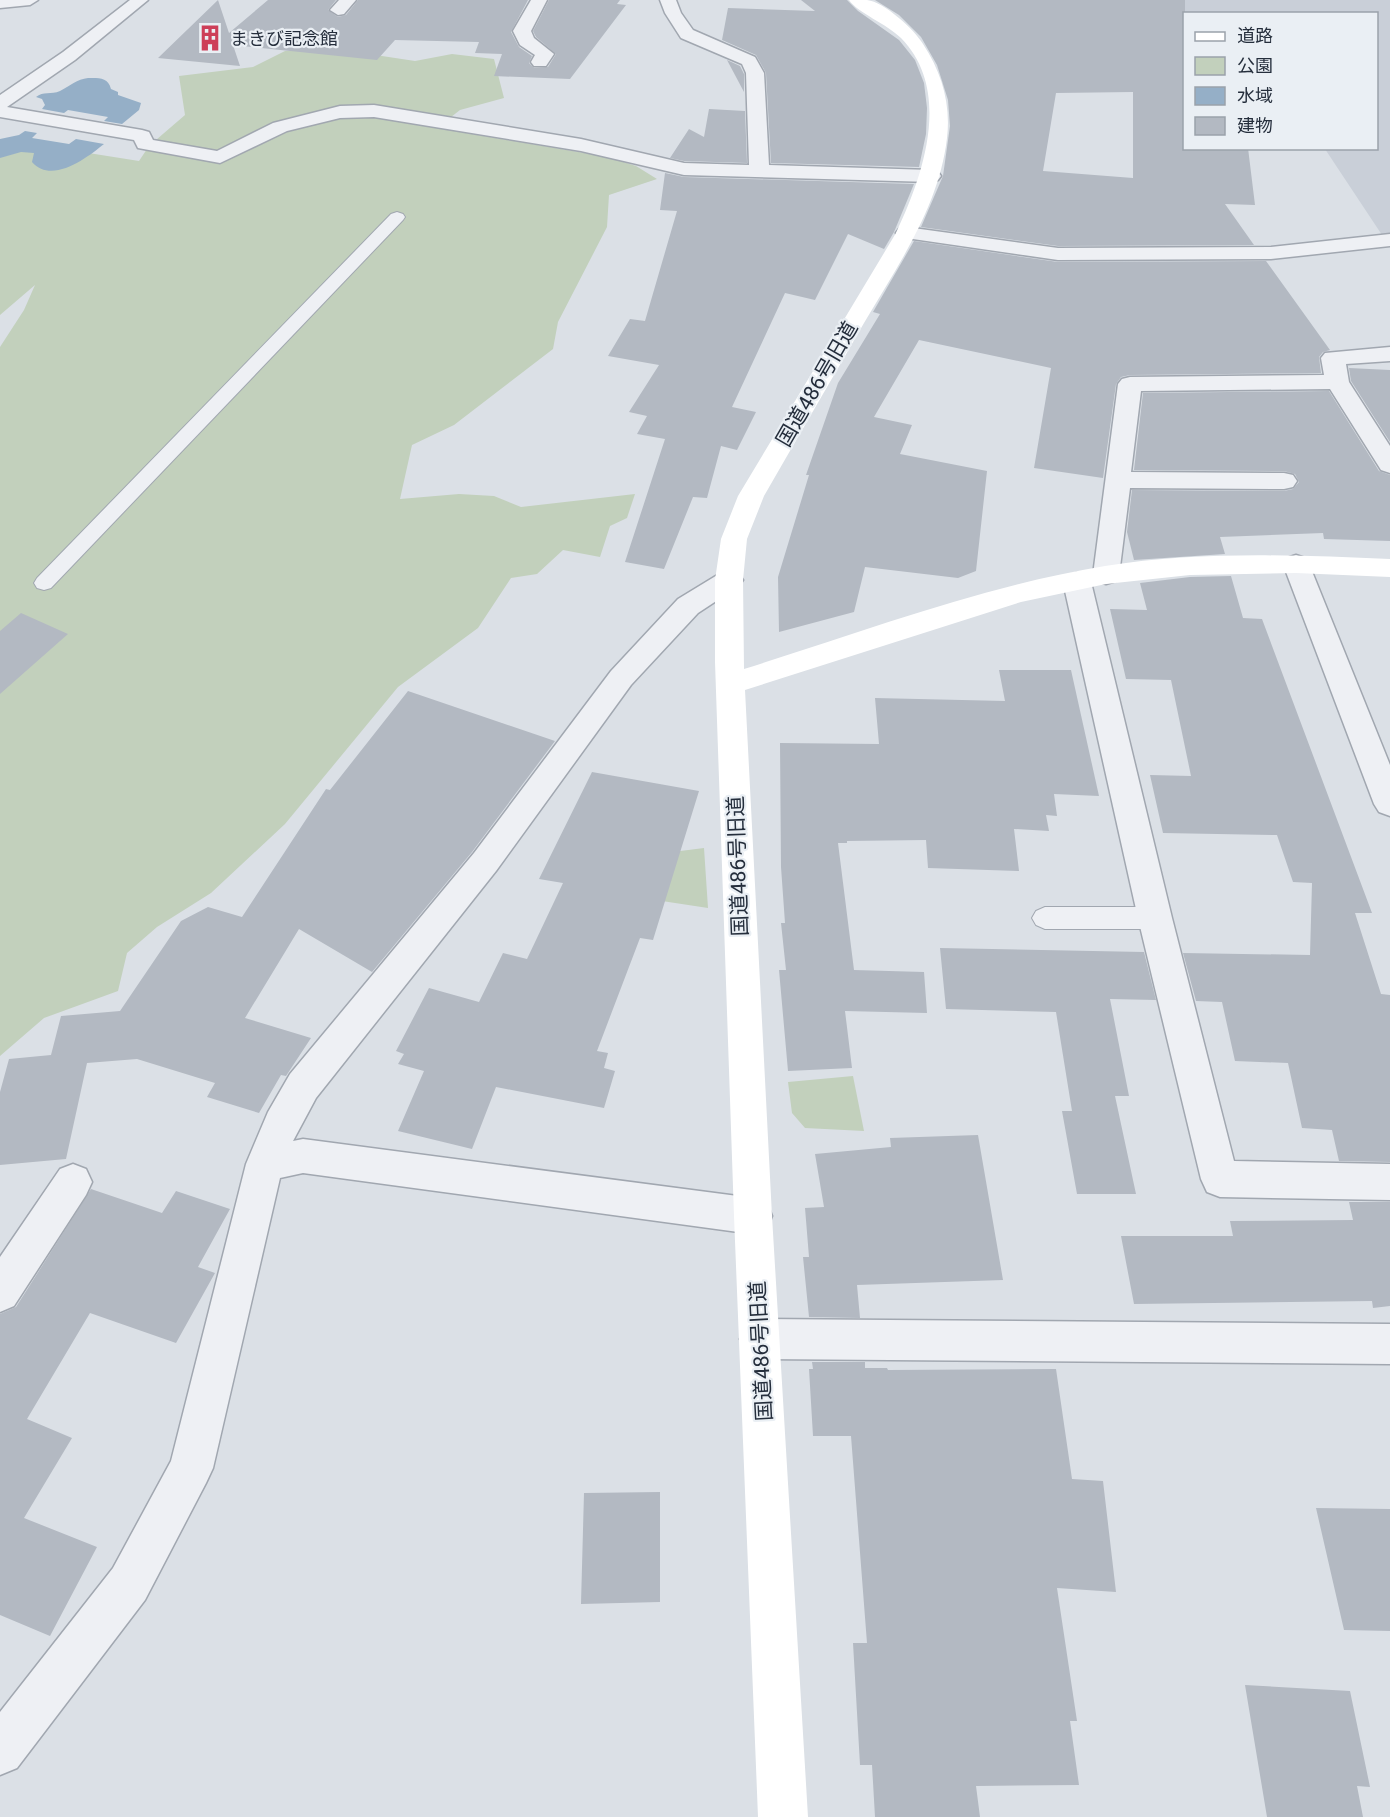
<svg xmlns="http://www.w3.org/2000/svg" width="1390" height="1817" viewBox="0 0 1390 1817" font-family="Roboto,'Noto Sans JP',sans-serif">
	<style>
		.built { fill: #c9cfd8 }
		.green { fill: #c2d0bc }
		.water { fill: #95afc7 }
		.building { fill: #b3b9c2; fill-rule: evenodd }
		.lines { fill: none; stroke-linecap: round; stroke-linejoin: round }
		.lane-casing { stroke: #a1a7b0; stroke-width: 2 }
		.street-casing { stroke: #a1a7b0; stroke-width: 3 }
		.lane { fill: #eef0f4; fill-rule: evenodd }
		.street { fill: #eef0f4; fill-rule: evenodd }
		.secondary { fill: #fff; fill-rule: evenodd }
		.labels { text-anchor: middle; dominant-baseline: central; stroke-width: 4.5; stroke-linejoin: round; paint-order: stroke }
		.far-poi-label { font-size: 18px; fill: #252e3c; stroke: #eaeff4; text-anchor: start }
		.street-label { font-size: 21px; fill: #252e3c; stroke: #eaeff4 }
	</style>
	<rect width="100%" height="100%" fill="#dbe0e6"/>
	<path class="built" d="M1097,0H1390V234L1382,235L1325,149L1376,148V14H1184Z"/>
	<path class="green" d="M285,51H349L415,61L452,54L494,59L504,98L460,110L437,128L608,157L636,166L657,179L609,195L607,227L558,322L553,349L454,425L412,445L400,499L459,494L494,496L521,507L635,494L627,518L610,526L600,557L563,550L537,574L511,578L478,628L398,687L285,824L211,893L157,927L127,953L118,991L44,1018L0,1056V347L24,310L35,285L0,315V139L139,161L149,146L185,115L179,76L253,67Z
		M704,848L708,908L629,896L641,856Z
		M853,1076L864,1131L805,1128L792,1113L788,1082Z"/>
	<path class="water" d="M88,78C99,78 108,77 111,89L118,92V95L141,103L139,110L122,124L104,121L108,117L68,110L64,113L42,109L45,105L42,99L36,97C43,91 51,95 60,91C70,86 77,79 88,78Z
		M25,131L37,133L32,138L69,144L76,139L104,144C88,157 52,185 32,162L34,153L21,152L0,158V139L19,135Z"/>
	<path class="building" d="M218,0L229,33L268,0H336L328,10L338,17L346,15L358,0H528L511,32L519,47L532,56L529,63L534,68L548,67L556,54L536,37L533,31L549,0H620L617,4L626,5L570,79L494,76L502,54L475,53L479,42L395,40L377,60L233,45L240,66L158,58Z
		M801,0H847L858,11L899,40L915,60L924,83L927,108L926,134L919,167L771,163L766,73L756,55L722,40L728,8L815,11Z
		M875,0H1185V148H1248L1255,205L1225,204L1254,245L1058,246L921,227L943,176L950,126L948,100L937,65L921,37L899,15ZM1133,92V178L1043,171L1056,93Z
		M727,60L740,66L744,74V92Z
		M709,109L745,111L747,163L684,161L670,158L689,129L704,137Z
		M665,173L684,177L914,184L894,232L884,249L848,234L815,300L785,293L732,407L756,412L737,450L721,446L707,498L693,497L664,569L625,562L665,439L637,434L647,416L629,412L659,365L608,356L630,319L645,321L677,211L660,210Z
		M914,241L1058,262L1266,261L1330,350L1323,352L1319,357L1321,373L1130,375L1121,377L1116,384L1103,478L1034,468L1051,368L919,340L874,417L912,425L900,454L987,471L976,571L958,578L865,567L854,612L779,632L778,577L809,475H806L838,383L880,314L873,312Z
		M1349,368L1390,370V442L1351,381Z
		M1329,391L1379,471L1390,475V541L1324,539L1323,533L1220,537L1225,554L1134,560L1127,532L1132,490L1284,491L1293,489L1299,482L1295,474L1284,471L1134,470L1143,393Z
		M1231,576L1243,618L1262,619L1372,913H1355L1381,994L1390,995V1162L1339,1161L1332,1130L1302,1128L1288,1063L1235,1061L1222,1002L1196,1001L1183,953L1310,955L1312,883L1293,882L1277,835L1163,833L1150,775L1191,776L1171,680L1126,679L1110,609L1147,610L1140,583L1190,577Z
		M21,613L68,634L0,694V631Z
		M999,670H1071L1099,796L1054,794L1057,816L1046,815L1049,831L1014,829L1019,871L928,868L926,840L847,841V843H838L854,970L924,972L927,1013L845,1011L852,1068L788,1071L779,970H786L781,923H785L781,867L780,743L879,744L875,698L1005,701Z
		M408,691L555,741L472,852L372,972L299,929L245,1018L311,1038L286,1076L281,1075L259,1113L207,1097L215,1083L137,1059L87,1063L66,1159L0,1165V1092L9,1059L51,1055L61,1016L120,1011L181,921L208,907L242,917L326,789L330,790Z
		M592,772L699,791L653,940L640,938L597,1051L608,1053L604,1068L615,1071L604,1108L496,1087L472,1149L398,1131L424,1071L398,1064L404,1054L396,1051L429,988L479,1002L503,953L527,959L563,883L539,879Z
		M940,948L1144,952L1156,1000L1110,999L1129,1096H1115L1136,1194H1077L1062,1111H1072L1056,1012L946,1009Z
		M978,1135L1003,1280L857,1285L860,1318L809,1317L803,1257H809L805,1208L824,1207L815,1154L891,1147L890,1138Z
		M91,1189L162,1213L176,1191L230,1209L198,1267L215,1273L176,1343L90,1313L27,1419L72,1438L24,1518L97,1547L50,1636L0,1615V1314L16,1307Z
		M1349,1202H1390V1306L1373,1308L1372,1301L1134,1304L1121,1236H1233L1230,1221L1353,1220Z
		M812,1362H865V1368H887L888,1370L1056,1369L1072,1479L1103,1481L1116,1592L1057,1588L1077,1721H1070L1079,1785L976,1786L980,1817H875L872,1765H860L853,1643H867L851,1436H813L809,1369H813Z
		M660,1492V1602L581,1604L584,1493Z
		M1316,1508L1390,1509V1631L1344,1630Z
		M1245,1685L1350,1691L1370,1787L1357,1786L1363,1817H1267Z"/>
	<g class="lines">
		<g class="lane-casing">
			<path id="lane" d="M397,212L403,214L405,217L403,220L51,588L44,590L37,588L34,583L37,578L391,214Z
				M1045,907H1155L1164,911L1168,918L1164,925L1155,929H1045L1036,925L1032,918L1036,911Z"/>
		</g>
		<g class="street-casing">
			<path id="street" d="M0,0H38L30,5L0,8Z
				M130,0H148L75,60L7,107L142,130L149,132L153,140L217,151L273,123L340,106L374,105L581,139L684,163L749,165L746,73L742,64L681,38L665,13L660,0H676L681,13L693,30L755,57L764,73L769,165L931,170L938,172L941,176L938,180L931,182L684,175L581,151L374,117L340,118L287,131L220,163L138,148L134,140L0,117V95L63,52Z
				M339,0H356L344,14L338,15L330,10Z
				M531,0H547L531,31L534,38L554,54L546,66H534L531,62L535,55L520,45L513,31Z
				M906,227L1058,248L1271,247L1390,234V246L1271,259L1058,260L899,237L896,233L899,229Z
				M1390,347V361L1346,364L1349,382L1390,446V473L1381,470L1330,389L1141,391L1131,472L1284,473L1293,475L1297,481L1293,487L1284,489L1130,488L1119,575L1116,581L1106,584L1096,581L1093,575L1118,384L1122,379L1130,377L1324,375L1321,358L1325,353Z
				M1296,555L1305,558L1309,564L1390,765V816L1379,812L1374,804L1283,564L1287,558Z
				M729,571L739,574L743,580L739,586L698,613L631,685L496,871L316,1098L293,1141L303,1139L753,1198L767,1203L772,1216L767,1229L753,1234L303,1173L280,1178L213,1468L206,1483L145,1600L17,1768L0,1775V1712L113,1568L171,1461L246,1164L268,1112L290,1074L474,853L611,671L678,599L719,574Z
				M1077,573L1087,576L1091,582L1172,918L1234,1161L1390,1164V1200L1220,1197L1207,1192L1201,1179L1138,918L1063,582L1067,576Z
				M73,1164L86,1169L92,1182L86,1195L14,1306L0,1312V1257L60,1169Z
				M760,1319L1390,1324V1364L760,1359L746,1353L740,1339L746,1325Z"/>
		</g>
		<use href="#lane" class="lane"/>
		<use href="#street" class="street"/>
		<path class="secondary" d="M849,0C855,0 861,0 867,0C884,2 914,29 923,44C942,73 951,104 947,138C939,207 898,265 864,323C831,381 797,438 764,496L747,539L743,580L744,669C862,632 983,586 1105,566C1199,551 1295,555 1390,559V577L1296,573L1190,575L1106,584L1021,602L745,690L772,1216L808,1817H758L734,1216L715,662V580L721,539L738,496L896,233C923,176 953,91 901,38C887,24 858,13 849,0Z"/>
	</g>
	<defs>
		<g id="building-bare" transform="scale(2.07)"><path d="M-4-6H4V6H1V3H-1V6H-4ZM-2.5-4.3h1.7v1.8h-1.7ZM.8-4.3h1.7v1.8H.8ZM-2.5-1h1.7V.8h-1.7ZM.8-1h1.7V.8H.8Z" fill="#cd3e58" stroke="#eaeff4" stroke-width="2.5" paint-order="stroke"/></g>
	</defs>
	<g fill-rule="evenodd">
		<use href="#building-bare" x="210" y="38"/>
	</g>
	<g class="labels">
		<g class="far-poi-label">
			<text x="230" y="38">まきび記念館</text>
		</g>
		<g class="street-label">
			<text transform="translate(817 384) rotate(-60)">国道486号旧道</text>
			<text transform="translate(738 866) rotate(-92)">国道486号旧道</text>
			<text transform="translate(761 1351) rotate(-93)">国道486号旧道</text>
		</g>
	</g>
	<rect x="1183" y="12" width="195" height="138" fill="#eaeff4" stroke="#9ba2aa" stroke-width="1.5"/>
	<rect x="1195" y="32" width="30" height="9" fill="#ffffff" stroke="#9ba2aa" stroke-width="1.5"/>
	<text x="1237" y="42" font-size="18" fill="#252e3c">道路</text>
	<rect x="1195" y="57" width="30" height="18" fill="#c2d0bc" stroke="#9ba2aa" stroke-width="1.5"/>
	<text x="1237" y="72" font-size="18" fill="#252e3c">公園</text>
	<rect x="1195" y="87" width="30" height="18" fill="#95afc7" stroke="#9ba2aa" stroke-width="1.5"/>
	<text x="1237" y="102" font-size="18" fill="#252e3c">水域</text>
	<rect x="1195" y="117" width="30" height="18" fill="#b3b9c2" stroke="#9ba2aa" stroke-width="1.5"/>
	<text x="1237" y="132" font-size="18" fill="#252e3c">建物</text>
</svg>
